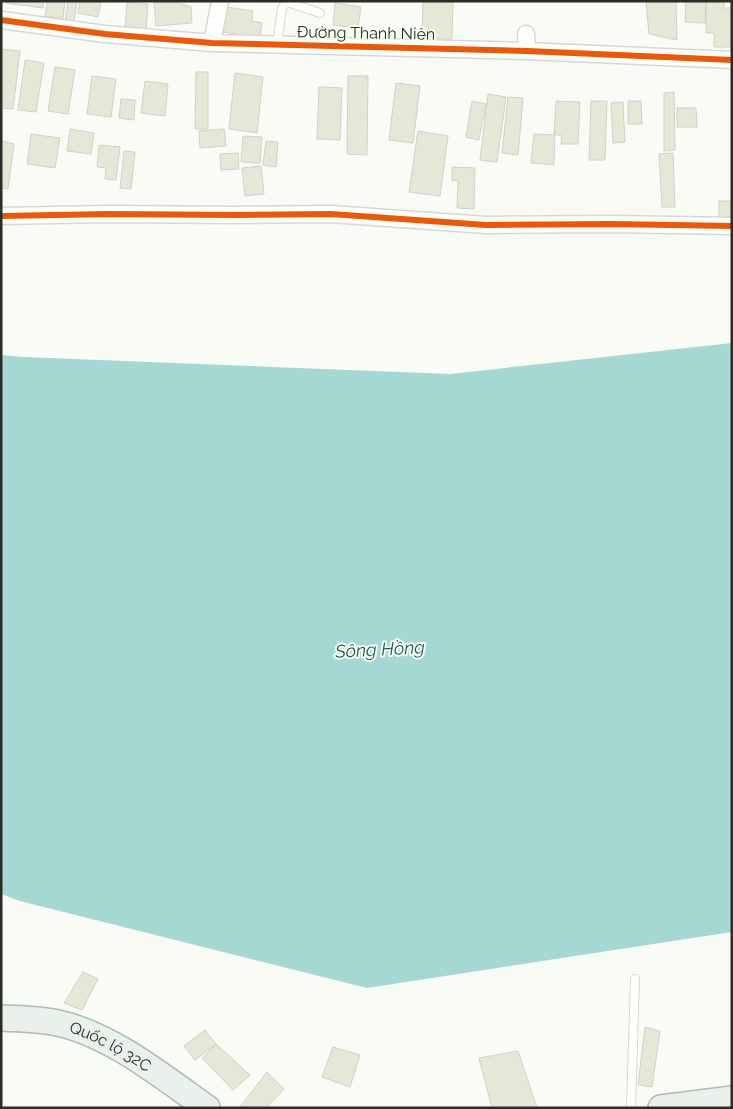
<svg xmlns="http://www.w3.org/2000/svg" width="733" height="1109" viewBox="0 0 733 1109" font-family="Raleway,sans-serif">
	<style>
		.water { fill: #a5d8d2 }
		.building { fill: #e7e7d8; stroke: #d0d1ca }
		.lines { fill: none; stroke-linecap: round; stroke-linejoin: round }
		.service-casing { stroke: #d6d9d3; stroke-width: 10 }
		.minor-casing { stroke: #d6d9d3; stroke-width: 19 }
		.primary-casing { stroke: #adbcb1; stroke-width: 28 }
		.service { stroke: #fefffd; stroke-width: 8 }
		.minor { stroke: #fefffd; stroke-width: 16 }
		.primary { stroke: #e8f1ec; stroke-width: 25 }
		.cycleway-casing { stroke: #f8fff0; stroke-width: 9 }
		.cycleway { stroke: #e8590c; stroke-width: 6 }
		.labels { text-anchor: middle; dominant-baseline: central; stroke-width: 4; stroke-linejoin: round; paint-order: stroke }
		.street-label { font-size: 16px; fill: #2a2d26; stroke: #f8fff0 }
		.water-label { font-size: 18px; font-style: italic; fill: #1e5a56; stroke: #f8fff0 }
	</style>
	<rect width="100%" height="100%" fill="#f8fcf4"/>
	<path class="water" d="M732,343V932L367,988L20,901L1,894V355L24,357L450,374Z"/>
	<path class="building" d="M6,1H44L43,8L6,3Z
		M47,1H65L63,19L45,16Z
		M68,1H77L74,21L65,22Z
		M80,1H101L98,17L78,13Z
		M127,1H141V4H148L146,30L125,29Z
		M154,1H174L191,7L192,23L156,26Z
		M423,1H453L452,39H422Z
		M646,1H676L677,40L649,34Z
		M686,1H706L705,23L685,22Z
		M706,1H724V8H732V47H714V33H706Z
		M335,3L361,7L358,28L333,25Z
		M226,7L253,11L252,21L262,23L260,38L223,32Z
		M1,49L20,51L13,109L1,108Z
		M25,60L44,63L36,112L18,110Z
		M55,67L75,70L68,114L48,111Z
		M196,72H208V129H195Z
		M235,73L263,77L257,133L229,129Z
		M92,76L116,79L111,117L87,114Z
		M348,76H368L367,155L347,154Z
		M145,81L168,84L165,116L141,113Z
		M396,83L420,86L413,143L389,140Z
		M319,87L342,88L340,140L317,139Z
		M674,92L675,150L664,151V93Z
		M488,94L506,97L497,162L480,160Z
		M508,97L523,98L518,155L502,153Z
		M121,99L135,100L134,120L119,118Z
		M472,101L486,104L479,140L466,137Z
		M556,101L580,102L578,144H561L562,135H554Z
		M591,101H607L605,160H589Z
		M628,101H641L642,124H628Z
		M623,102L625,142L613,143L611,103Z
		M677,108H696L697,127H677Z
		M70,129L94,133L91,154L67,151Z
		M224,129L226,146L200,148L199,131Z
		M555,130L554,165L531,163L534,134L554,135Z
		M418,131L448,136L440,196L409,192Z
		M31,134L60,138L55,168L27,164Z
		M243,136L262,137L260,163L241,162Z
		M1,141L14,144L8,189L1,188Z
		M266,141L278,142L276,167L263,165Z
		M99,145L120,147L116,180L105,179L106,168L97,167Z
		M124,151L135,152L131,189L120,188Z
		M238,153L239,169L221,170L220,154Z
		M673,153L675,207H662L659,154Z
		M261,166L264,194L245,196L242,168Z
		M452,167L475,168L474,209L457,208L458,181L452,180Z
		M719,201H732V222H719Z
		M83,972L98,979L82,1010L64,1003Z
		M645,1027L660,1031L652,1087L638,1085Z
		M205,1030L216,1044L195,1060L184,1046Z
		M216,1044L250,1075L233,1090L202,1058Z
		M333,1047L360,1055L350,1087L322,1077Z
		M518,1051L537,1108H492L479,1058Z
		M267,1072L284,1089L266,1108L240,1107Z"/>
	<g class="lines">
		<g class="service-casing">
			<path id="service" d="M277,45L282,8L287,2L320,13
				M631,1108L635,979"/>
		</g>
		<g class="minor-casing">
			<path id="minor" d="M1,20L105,34L212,43L527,51L732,60
				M526,34L527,51
				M212,43L220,1
				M1,216L109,214L237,215L331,214L486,225L612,224L732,226"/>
		</g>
		<g class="primary-casing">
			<g id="primary">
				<path id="s1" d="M1,1018C20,1019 40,1019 58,1023C112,1035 163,1077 207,1108"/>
				<path d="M661,1108L732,1099"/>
			</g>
		</g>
		<use href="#service" class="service"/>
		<use href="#minor" class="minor"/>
		<use href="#primary" class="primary"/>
		<g class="cycleway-casing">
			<path id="cycleway" d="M1,20L105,34L212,43L527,51L732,60
				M1,216L109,214L237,215L331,214L486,225L612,224L732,226"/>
		</g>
		<use href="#cycleway" class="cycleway"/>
	</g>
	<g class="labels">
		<g class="street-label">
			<text transform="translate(366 33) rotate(1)">Đường Thanh Niên</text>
			<text stroke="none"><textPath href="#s1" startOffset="115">Quốc lộ 32C</textPath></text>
		</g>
		<g class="water-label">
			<text transform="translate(380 649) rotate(-3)">Sông Hồng</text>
		</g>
	</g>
	<rect width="733" height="1109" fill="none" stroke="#2a2d26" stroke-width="5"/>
</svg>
